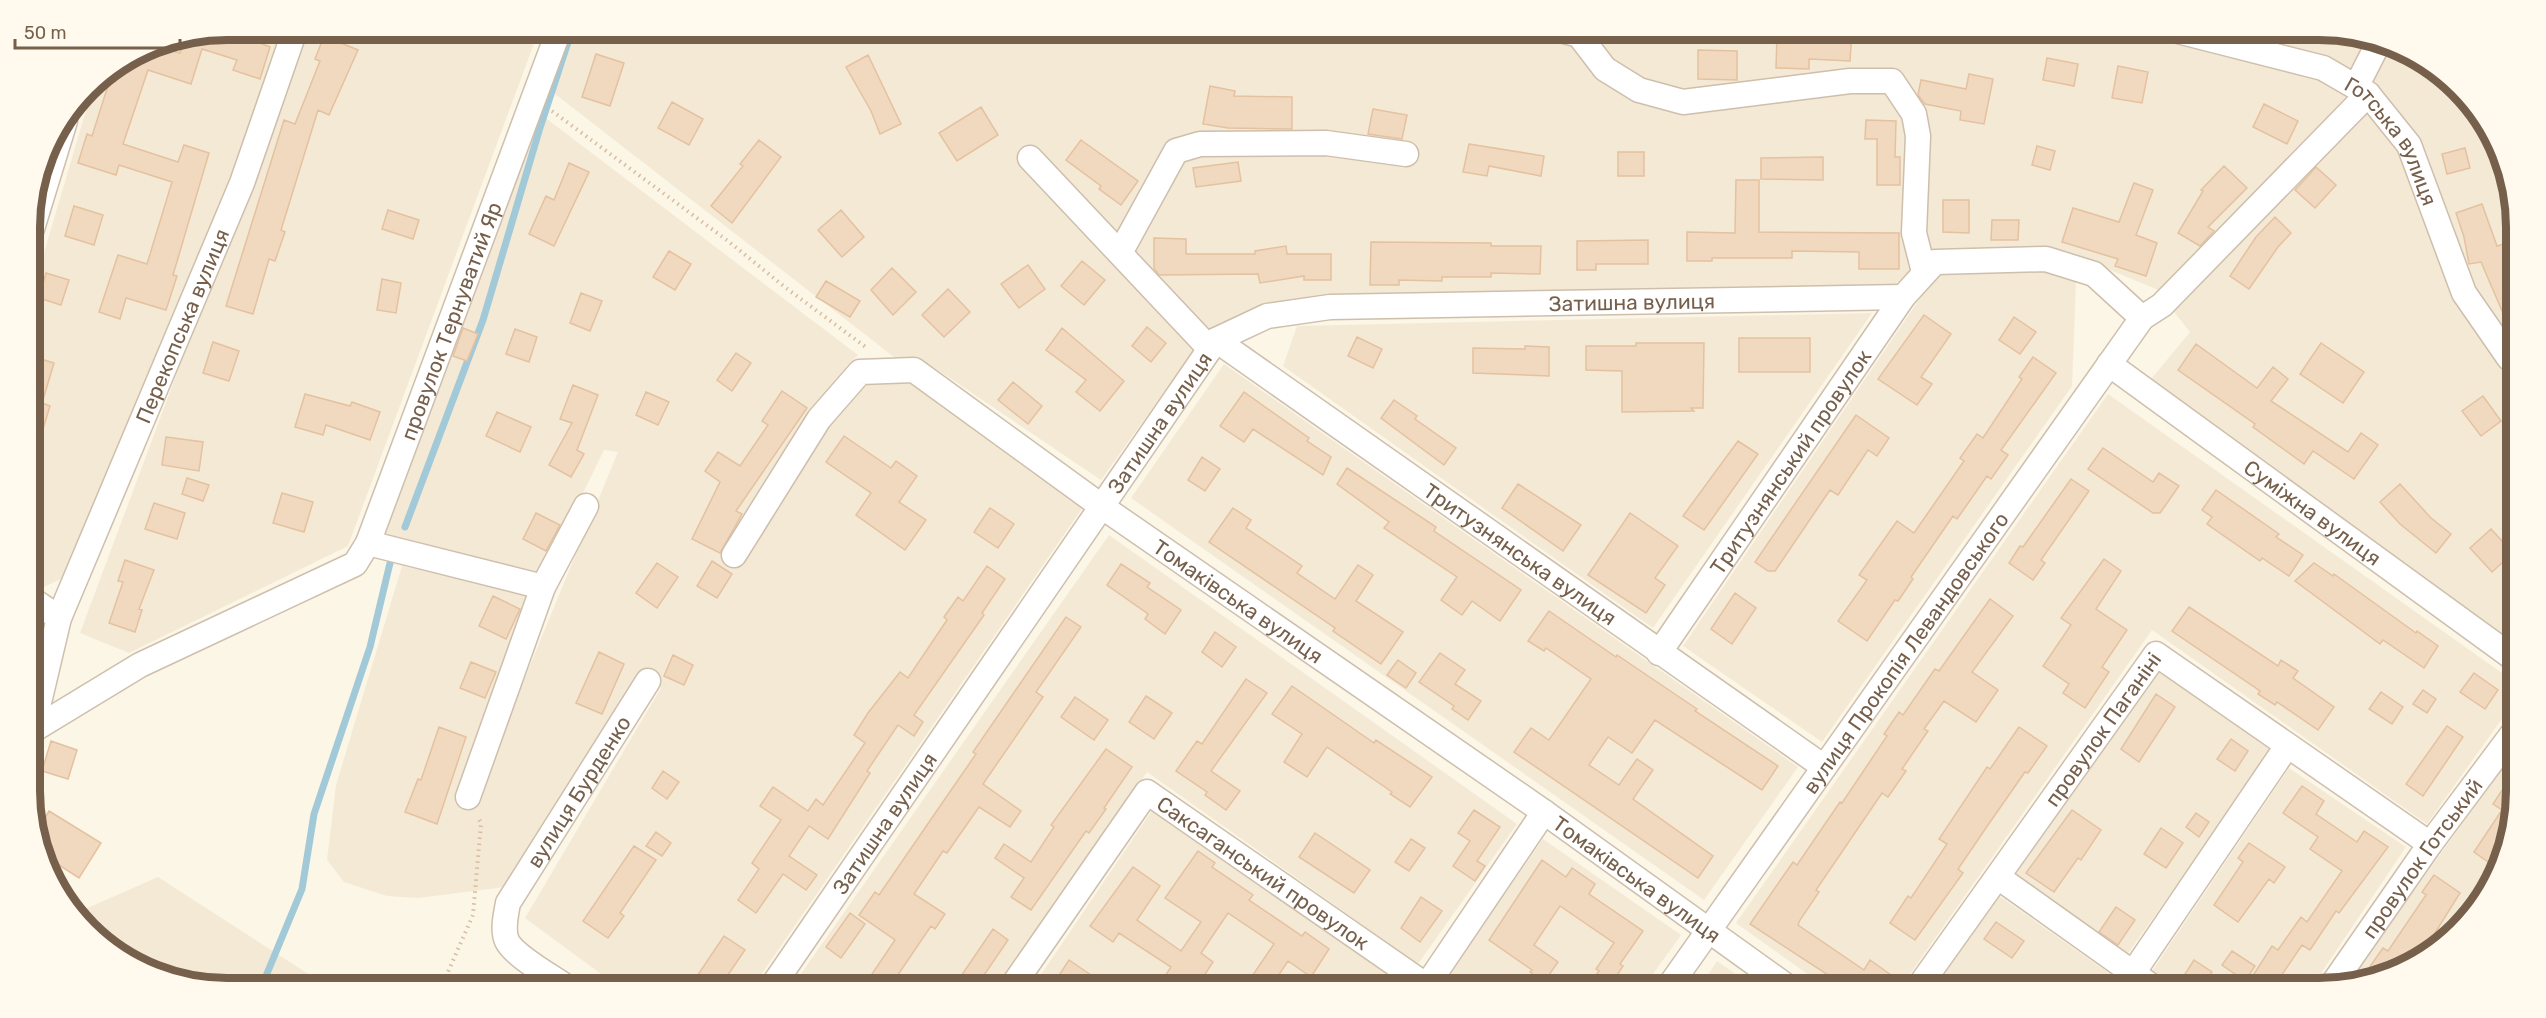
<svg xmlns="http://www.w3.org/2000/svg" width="2546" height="1018" viewBox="0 0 2546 1018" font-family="Rubik,sans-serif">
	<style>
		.residential { fill: #f4e9d5 }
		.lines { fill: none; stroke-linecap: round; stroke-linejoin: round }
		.stream { stroke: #a2c9d8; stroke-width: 7 }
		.building { fill: #f1d9bf; stroke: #e4c19f; stroke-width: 1.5 }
		.minor-casing { stroke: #cebfad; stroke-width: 27 }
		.path { stroke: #d7bca2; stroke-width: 4; stroke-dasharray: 1.5 4.5; stroke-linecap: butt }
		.minor { stroke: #fff; stroke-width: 24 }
		.labels { text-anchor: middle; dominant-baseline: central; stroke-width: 5; stroke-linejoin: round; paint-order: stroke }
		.street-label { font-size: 21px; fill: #765f4b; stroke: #fffaed }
		.rim { fill: none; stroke: #765f4b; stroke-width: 8 }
	</style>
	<rect width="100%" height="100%" fill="#fcf6e7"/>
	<path class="residential" d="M228,30H286L275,70L69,575L40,589L32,585L31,297L94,83L152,45Z
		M305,30H539L348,546L129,653L80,633Z
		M567,30H2131L2318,75L2354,97L2399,152L2515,374L2516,650L2147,384L2190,332L2156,289L2098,265L1933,252L1894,285L1326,301L1263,308L1213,328L1191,354L1101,480L929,364L894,357L546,87Z
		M2201,30H2318L2382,41L2467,98L2501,152L2514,202L2515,350L2469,286L2372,90Z
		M535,110L858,355L847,366L813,416L725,561L738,567L824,425L862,382L913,379L1083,507L752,988H620L525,918L661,688L642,673L505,887L418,898L387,896L344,882L327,860L336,785L402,566L532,594L455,801L472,806L618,452L604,450L542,577L372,534Z
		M2041,267L2076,282L2072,386L1822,742L1683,646L1938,272Z
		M1872,313L1653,628L1283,366L1297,326Z
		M1224,364L1798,767L1704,900L1131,498Z
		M2108,394L2516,683V699L2427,824L2152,630L1900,988H1827L1736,923Z
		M1109,535L1517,824L1418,964L1147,772L995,988H791Z
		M2160,670L2272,751L2126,956L2013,875Z
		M2516,749V790L2505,854L2475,910L2438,947L2382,977L2346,985Z
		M2289,768L2406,847L2311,988H2176L2152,971Z
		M1153,809L1405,987L1032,988Z
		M1543,839L1681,935L1643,988H1440Z
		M158,877L330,988H228L164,977L79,920L71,905L83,910Z
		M1998,895L2130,988H1933Z
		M1717,961L1756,988H1699Z"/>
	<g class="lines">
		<path class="stream" d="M405,527L483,320L539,131L572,30
			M261,988L302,889L314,814L370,647L390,563"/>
	</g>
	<path class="building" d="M228,30H264L260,43L270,47L260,79L233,70L237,60L202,49L191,84L148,70L123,144L178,162L184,145L209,153L173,275L177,276L166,310L126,298L120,319L99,312L118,255L147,264L172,182L119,165L116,175L78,163L87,134L92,136L113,70L152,45L180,53L183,43L175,41Z
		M1828,30H1852L1850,61L1809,59V69L1776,68L1777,34L1828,37Z
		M324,36L358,50L329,115L318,110L281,230L285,232L275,261L269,259L253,314L226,306L284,120L295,124L320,61L315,59Z
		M1698,50L1737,51V80L1698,79Z
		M596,54L624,63L610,106L582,97Z
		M868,55L901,124L880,134L871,111L846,67Z
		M2047,58L2078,64L2074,86L2043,80Z
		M2118,66L2148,72L2142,103L2112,98Z
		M1969,74L1993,79L1984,124L1960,120L1961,111L1925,104L1918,95L1921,80L1966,89Z
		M1210,86L1235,91L1234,96L1292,97V129L1228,128L1203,124Z
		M672,102L703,119L689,145L658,128Z
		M2264,104L2298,121L2287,144L2253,127Z
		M981,107L998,135L957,161L939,133Z
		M1373,109L1407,115L1402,139L1368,134Z
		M1866,120L1896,121L1895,157H1900V185H1877V139H1865Z
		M759,140L781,157L732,223L711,206L743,166L740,164Z
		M1081,140L1138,181L1121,205L1099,189L1101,186L1066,160Z
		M1469,144L1544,156L1541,176L1489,166L1487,176L1463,172Z
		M2037,146L2055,151L2050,170L2032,165Z
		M2465,148L2470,168L2447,174L2442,154Z
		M1618,152H1644V176H1618Z
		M1823,157V180L1761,179V158Z
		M1238,162L1241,181L1196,187L1193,168Z
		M569,163L589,172L554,246L529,234L546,196L554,200Z
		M2224,166L2247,188L2208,227L2214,231L2200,246L2178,233L2203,191L2201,190Z
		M2316,167L2336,185L2315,208L2295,190Z
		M1736,180H1759V232L1899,233V269H1859V252L1792,251V258H1712V261H1687V232L1735,233Z
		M2134,183L2153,190L2136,235L2157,243L2146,276L2115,266L2118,259L2062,242L2073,208L2119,222Z
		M1943,200H1969V233L1943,232Z
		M2482,204L2497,246L2514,241L2515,341L2481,262L2469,264L2464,237L2456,213Z
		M74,206L103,215L94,245L65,236Z
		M388,210L419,220L413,239L382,229Z
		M841,210L864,237L842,257L818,230Z
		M2275,217L2291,233L2278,247L2249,289L2230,276L2256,237Z
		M1992,220H2019L2018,240H1991Z
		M1154,238L1186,239V254H1255V251L1286,246L1287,254H1331V280H1304V276L1260,283L1258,274L1159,275L1154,268Z
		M1648,240V264H1596V270H1577V241Z
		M1371,242L1491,243V246H1541L1540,274L1491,273V277H1442V281L1399,280V285H1370Z
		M669,251L691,264L675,290L653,277Z
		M1082,261L1105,280L1084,305L1061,286Z
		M1028,265L1045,289L1019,308L1001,284Z
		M892,268L916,292L893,315L871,290Z
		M46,273L69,280L61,305L39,298Z
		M382,279L401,283L396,313L377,310Z
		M826,281L860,301L850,317L816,297Z
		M948,289L970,312L944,337L922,315Z
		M581,293L602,301L590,331L570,323Z
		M1924,315L1951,334L1921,377L1932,384L1917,405L1878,379Z
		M2014,317L2036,332L2020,354L1999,340Z
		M1147,327L1166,343L1151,362L1132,346Z
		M463,328L478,334L467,361L453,356Z
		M1062,328L1124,381L1100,411L1076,392L1086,380L1046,350Z
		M515,329L537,337L529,362L506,354Z
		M1357,337L1382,349L1373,368L1348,356Z
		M1739,338H1810V372H1739Z
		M213,342L239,351L229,381L203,373Z
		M1636,343H1704L1703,408H1691L1694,411L1622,412V371L1586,370V346H1636Z
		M2321,343L2364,372L2343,403L2300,374Z
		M2196,344L2257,388L2273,367L2288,379L2271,401L2348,452L2361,433L2378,445L2354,479L2313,451L2304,464L2253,427L2255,424L2178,370Z
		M1525,346L1549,347V376L1473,373V348L1525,349Z
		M736,353L751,363L732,391L717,380Z
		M31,356L54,363L42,403L50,406L36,452H32Z
		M2033,357L2056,373L2001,450L2008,455L1991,479L1987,476L1957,519L1953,516L1911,577L1913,579L1898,601L1895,600L1867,641L1838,621L1867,580L1859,575L1897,521L1914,533L1964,461L1960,458L1977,434L1983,438L2022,379L2019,377Z
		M1013,382L1042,406L1028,424L998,400Z
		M573,385L598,395L577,450L584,454L571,477L549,465L572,423L560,419Z
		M782,391L807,408L736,511L742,514L720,553L692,539L720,482L705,471L718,452L740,466L768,425L762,421Z
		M646,392L669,402L658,425L636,415Z
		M1244,392L1309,438L1307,441L1331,457L1323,475L1253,429L1244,442L1220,426Z
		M305,394L350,406L352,402L380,412L370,440L326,425L323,435L295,427Z
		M2483,396L2501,421L2481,436L2462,411Z
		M1394,400L1417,416L1415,419L1456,448L1444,465L1381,418Z
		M497,412L531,427L520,452L486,436Z
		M1856,415L1889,438L1877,456L1868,450L1838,495L1830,490L1775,571H1768L1755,562Z
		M844,436L891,468L896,461L917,476L899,502L926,520L905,550L856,515L871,493L826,462Z
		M166,437L203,442L199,471L162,465Z
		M1738,441L1758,454L1704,530L1683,516Z
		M2103,448L2153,482L2159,473L2179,486L2160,513H2153L2088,469Z
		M1202,457L1220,469L1205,491L1188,480Z
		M1347,468L1436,527L1434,531L1521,590L1500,621L1472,601L1462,615L1441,600L1457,577L1384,528L1389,522L1337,484Z
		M187,478L209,485L203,501L182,494Z
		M2071,479L2089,491L2041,560L2045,563L2033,580L2009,563L2020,546L2023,547Z
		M1518,484L1581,525L1563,551L1502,508Z
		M2400,484L2431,518L2451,534L2436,553L2400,524L2380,502Z
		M2216,490L2279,534L2276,537L2303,555L2289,576L2262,558L2260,561L2207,524L2212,517L2202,510Z
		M282,493L313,502L304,532L273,523Z
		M154,503L185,513L177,539L145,529Z
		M990,508L1014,524L998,548L974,532Z
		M1233,508L1251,520L1246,528L1302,566L1297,573L1335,599L1358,565L1373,575L1356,601L1403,632L1381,664L1333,631L1335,628L1209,542Z
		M536,513L560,525L546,551L523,539Z
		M1630,513L1678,546L1655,578L1665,585L1646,613L1588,575Z
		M2491,529L2513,553L2492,572L2470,548Z
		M2104,559L2121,571L2096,609L2127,630L2102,667L2109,672L2085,708L2063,693L2069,684L2043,666L2071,625L2061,618Z
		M125,560L154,570L139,609L142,610L135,632L109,623L123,582L118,581Z
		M712,561L732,574L717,598L697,586Z
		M657,563L678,577L657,608L636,593Z
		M2314,563L2333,576L2334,574L2416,633L2417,631L2438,646L2424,668L2383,640L2380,644L2295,581Z
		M1121,564L1150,583L1147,587L1181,610L1165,634L1145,619L1148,614L1107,585Z
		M987,566L1005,579L982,613L984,615L914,715L923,722L914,736L898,725L867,771L870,773L828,839L809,826L789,856L817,875L806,890L783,874L756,913L738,900L759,869L752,863L781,820L760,806L773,787L808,811L816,799L823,805L865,743L854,735L868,713L900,672L908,678L947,620L944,617L958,597L963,601Z
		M1735,593L1756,608L1732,644L1711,629Z
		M493,596L520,609L506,639L479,626Z
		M1990,599L2013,616L1972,672L1998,690L1976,722L1944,701L1924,729L1928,731L1902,769L1906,771L1888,797L1882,793L1816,890L1819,892L1800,920L1798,925L1864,970L1870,960L1891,975L1885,984L1890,988H1848L1750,924L1793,862L1797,865L1840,802L1842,803L1887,736L1884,734L1899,712L1903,715L1935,669L1939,671Z
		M2189,607L2278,666L2281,660L2298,671L2293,678L2334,707L2318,730L2277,702L2275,705L2258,694L2260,691L2172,631Z
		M1549,611L1616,657L1617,655L1697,709L1695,711L1778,766L1762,790L1655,720L1632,753L1608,737L1589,765L1619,785L1637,759L1653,770L1633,799L1713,856L1698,878L1514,752L1531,728L1549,740L1591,679L1546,648L1544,651L1528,641Z
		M1066,617L1081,627L1036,692L1043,697L983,784L1021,811L1010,827L979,807L947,853L943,851L914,894L945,914L935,929L931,926L889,988H886L870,977L895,940L859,915L875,892L879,895L936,812L976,754L973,752Z
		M1215,632L1236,647L1222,667L1202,652Z
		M599,652L624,664L602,714L576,703Z
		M1440,653L1465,670L1455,684L1481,701L1468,720L1452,709L1454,706L1419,682Z
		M673,655L693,665L684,685L664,676Z
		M1398,660L1416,673L1406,688L1387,675Z
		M471,662L496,672L485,698L460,688Z
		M2474,673L2498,690L2485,709L2460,692Z
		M1246,679L1267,693L1211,771L1240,791L1226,810L1205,795L1207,792L1176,771L1197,741L1202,744Z
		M1292,686L1374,743L1376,740L1432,777L1410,807L1390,794L1392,792L1327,747L1307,777L1284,762L1302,734L1272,714Z
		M2423,690L2436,699L2427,713L2413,704Z
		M2381,692L2403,707L2392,724L2369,709Z
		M2156,694L2175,707L2139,762L2121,749Z
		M1146,696L1172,713L1154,739L1129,722Z
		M1075,697L1108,720L1094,740L1061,717Z
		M2447,726L2463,737L2423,796L2406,784Z
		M439,727L466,737L437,824L405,812L418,779L421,780Z
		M2019,727L2047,746L2028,773L2025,772L1988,825L1958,869L1963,873L1915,940L1890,923L1908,896L1911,898L1947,844L1939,839L1987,767L1990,769Z
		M2231,739L2248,751L2235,771L2217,759Z
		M51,741L77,750L68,779L42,771Z
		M1106,749L1132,767L1104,808L1106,809L1089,833L1086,831L1031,910L1011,897L1024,878L995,858L1004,844L1031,862L1054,827L1051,825Z
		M2516,769V790L2508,838L2491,864L2474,852L2502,810L2493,804Z
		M663,771L679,782L667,799L652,788Z
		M2302,786L2324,801L2316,814L2357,842L2364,831L2388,847L2339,913L2336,911L2310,950L2302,945L2273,988H2267L2252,977L2272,946L2278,950L2301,917L2307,922L2342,871L2310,849L2318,837L2283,813Z
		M1474,810L1500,827L1477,861L1485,866L1475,881L1453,866L1470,841L1458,833Z
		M2072,810L2101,830L2081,860L2078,858L2054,892L2026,873Z
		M49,811L101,843L79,878L48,858L36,833Z
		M2196,813L2209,822L2199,837L2186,827Z
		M2161,828L2183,843L2166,868L2144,854Z
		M656,832L671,843L662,856L646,846Z
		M1315,833L1370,870L1354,893L1299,857Z
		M1411,839L1425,848L1409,871L1395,862Z
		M2249,843L2285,867L2274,883L2269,879L2238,922L2214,905L2243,862L2238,858Z
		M634,846L656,860L620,913L624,916L608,938L583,921Z
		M1198,851L1215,863L1212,867L1253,895L1249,900L1302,936L1305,932L1329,949L1311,977L1288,961L1270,988H1244L1274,944L1228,913L1201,953L1213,962L1196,988H1157L1171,967L1119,933L1113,942L1090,926L1133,867L1160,886L1137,920L1181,951L1201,922L1165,898Z
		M1542,860L1566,877L1572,868L1595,884L1589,894L1643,931L1620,964L1623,966L1609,988H1587L1599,971L1596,969L1614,943L1560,906L1534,945L1558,962L1544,982L1530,972L1532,970L1489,940Z
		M2434,875L2460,893L2420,957L2382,977L2359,982L2383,948L2388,951L2426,895L2422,892Z
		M1421,897L1442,911L1420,942L1401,928Z
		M2116,907L2135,920L2118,945L2099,932Z
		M850,913L865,924L841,958L826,947Z
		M1996,922L2024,941L2012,958L1984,939Z
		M993,929L1008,940L976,987L961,976Z
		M724,936L745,950L719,988H689Z
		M2232,951L2255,966L2245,981L2222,965Z
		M1069,960L1110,988H1067L1056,980Z
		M2194,960L2212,972L2201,988H2176Z"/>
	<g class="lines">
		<g class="minor-casing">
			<g id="minor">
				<path d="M1560,30L1579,35L1605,69L1639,90L1683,102L1850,81H1892L1914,114L1918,136L1914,233L1924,272"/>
				<path id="s1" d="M2174,30L2323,68L2368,94L2409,145L2464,293L2509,358L2515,363"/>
				<path d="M2356,87L2380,40"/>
				<path d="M1030,158L1210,349"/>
				<path d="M31,232L65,121"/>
				<path d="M1120,253L1176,151L1200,144L1326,143L1406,154"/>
				<path id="s2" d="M1216,340L1824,767"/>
				<path id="s3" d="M2109,364L2516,660"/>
				<path id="s4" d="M368,543L559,30"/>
				<path id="s5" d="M734,555L819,419L860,372L914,370L1101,506L1544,812L1789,988"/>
				<path d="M33,600L59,618"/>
				<path id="s6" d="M1659,653L1903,297L1935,262L2046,259L2094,274L2142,318"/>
				<path id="s7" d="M33,728L59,618L242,183L295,30"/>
				<path d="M33,730L140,665L355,564L368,543L543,587"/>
				<path d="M468,797L543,587L586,506"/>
				<path d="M1998,877L2154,988"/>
				<path d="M2133,973L2287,746"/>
				<path id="s8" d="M568,988C553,977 515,957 507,941C502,930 506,914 508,903L648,681"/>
				<path id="s9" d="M771,988L1216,340L1267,316L1330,307L1903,297"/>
				<path id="s10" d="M1011,988L1147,792L1427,986"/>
				<path d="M1425,988L1544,812"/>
				<path id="s11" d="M1668,988L2142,318L2162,305L2368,94"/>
				<path id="s12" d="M1918,988L2156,654L2430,844"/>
				<path id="s13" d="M2330,988L2430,844L2516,729"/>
			</g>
		</g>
		<path class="path" d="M552,111L728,241L786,288L867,348
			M441,988L473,915L481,823L478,817"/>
		<use href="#minor" class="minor"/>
	</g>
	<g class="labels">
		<g class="street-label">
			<text stroke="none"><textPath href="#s1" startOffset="258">Готська вулиця</textPath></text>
			<text stroke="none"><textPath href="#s9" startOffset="1208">Затишна вулиця</textPath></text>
			<text stroke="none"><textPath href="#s4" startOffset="237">провулок Тернуватий Яр</textPath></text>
			<text stroke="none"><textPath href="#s7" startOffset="430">Перекопська вулиця</textPath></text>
			<text stroke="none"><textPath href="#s9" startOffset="686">Затишна вулиця</textPath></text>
			<text stroke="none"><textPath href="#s6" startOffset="232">Тритузнянський провулок</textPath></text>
			<text stroke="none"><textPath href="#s3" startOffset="252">Суміжна вулиця</textPath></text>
			<text stroke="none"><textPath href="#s2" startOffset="372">Тритузнянська вулиця</textPath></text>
			<text stroke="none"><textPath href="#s5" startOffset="675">Томаківська вулиця</textPath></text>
			<text stroke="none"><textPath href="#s11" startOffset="411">вулиця Прокопія Левандовського</textPath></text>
			<text stroke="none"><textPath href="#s12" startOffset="318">провулок Паганіні</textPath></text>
			<text stroke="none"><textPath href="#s8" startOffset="248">вулиця Бурденко</textPath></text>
			<text stroke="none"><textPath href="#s9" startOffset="200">Затишна вулиця</textPath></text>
			<text stroke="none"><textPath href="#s13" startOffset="159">провулок Готський</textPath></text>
			<text stroke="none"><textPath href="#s10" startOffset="380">Саксаганський провулок</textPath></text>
			<text stroke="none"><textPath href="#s5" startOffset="1161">Томаківська вулиця</textPath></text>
		</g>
	</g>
	<path d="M0 0H2546V1018H0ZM227 40H2319A187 187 0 0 1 2506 227V791A187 187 0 0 1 2319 978H227A187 187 0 0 1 40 791V227A187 187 0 0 1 227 40Z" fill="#fffaed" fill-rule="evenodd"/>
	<path class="rim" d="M227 40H2319A187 187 0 0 1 2506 227V791A187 187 0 0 1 2319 978H227A187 187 0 0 1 40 791V227A187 187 0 0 1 227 40Z"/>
	<path d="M15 39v9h165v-9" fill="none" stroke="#765f4b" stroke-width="3"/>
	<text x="24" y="39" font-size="18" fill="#765f4b" stroke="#fffaed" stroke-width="4.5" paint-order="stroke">50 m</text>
</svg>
